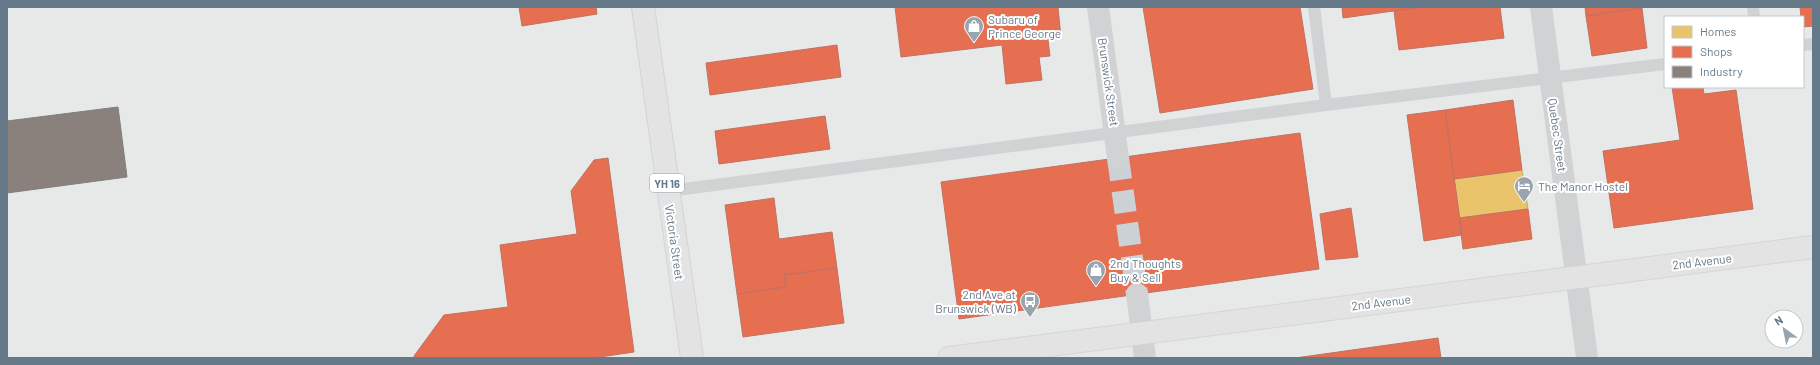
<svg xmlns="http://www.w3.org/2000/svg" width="1820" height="365" viewBox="0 0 1820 365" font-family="Barlow,sans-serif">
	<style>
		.built { fill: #e7e9e9; fill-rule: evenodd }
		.homes { fill: #e9c46a; stroke: #c1ae73 }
		.shops { fill: #e76f51; stroke: #c07262 }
		.industry { fill: #8a817c; stroke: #7f7f80 }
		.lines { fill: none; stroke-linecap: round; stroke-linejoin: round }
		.minor-tunnel { stroke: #cbd1d5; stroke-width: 22; stroke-dasharray: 22 11; stroke-linecap: butt }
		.secondary-casing { stroke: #d4d5d6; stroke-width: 24 }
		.trunk-casing { stroke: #d2d4d5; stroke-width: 24 }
		.service { stroke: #d1d2d3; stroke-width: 12 }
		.minor { stroke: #d1d2d3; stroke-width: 22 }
		.secondary { stroke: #e3e3e4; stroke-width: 22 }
		.trunk { stroke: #e3e3e4; stroke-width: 22 }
		.labels { text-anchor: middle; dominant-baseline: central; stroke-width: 4; stroke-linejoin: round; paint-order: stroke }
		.shield { fill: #fff; stroke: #93a1ac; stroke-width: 1 }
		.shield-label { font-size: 11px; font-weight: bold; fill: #657989 }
		.poi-label { font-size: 12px; fill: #657989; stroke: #fff; text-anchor: start }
		.street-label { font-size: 12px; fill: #657989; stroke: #fff }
	</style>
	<rect width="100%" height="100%" fill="#f7f7f6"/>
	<path class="built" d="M7,7H1813V358H7ZM1665,17H1803V87H1665ZM1772,317H1796V341H1772Z"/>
	<path class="homes" d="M1522,170L1528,209L1459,218L1454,179Z"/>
	<path class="shops" d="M519,7H596L597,14L522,26Z
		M895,7H1058L1061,38L1048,40L1050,56L1039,57L1042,80L1006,84L1002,45L901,57Z
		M1143,7H1300L1313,89L1160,113Z
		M1342,7H1422L1343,18Z
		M1422,7H1500L1504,38L1399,50L1394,11Z
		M1585,7H1642V8L1586,16Z
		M1800,7H1813V26L1803,27V17H1801Z
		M1642,8L1647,48L1592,56L1586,16Z
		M837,45L841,77L710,95L706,63Z
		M1672,87H1703L1704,94L1736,90L1753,209L1614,228L1603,151L1680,140Z
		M1513,100L1522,170L1454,179L1445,110Z
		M1445,110L1462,235L1424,241L1407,115Z
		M825,116L830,149L719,164L715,131Z
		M1300,133L1319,269L959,319L941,182Z
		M608,158L634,352L593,358H414V356L444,315L508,307L500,245L577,234L571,191L594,160Z
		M774,198L779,239L832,232L837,268L784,275L786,287L737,294L725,205Z
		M1351,208L1358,257L1326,260L1320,214Z
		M1528,209L1532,239L1463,249L1459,218Z
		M837,268L844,323L743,337L737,294L786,287L784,275Z
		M1438,338L1441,358H1295Z"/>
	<path class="industry" d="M118,107L127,177L7,193V121Z"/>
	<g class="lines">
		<path class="minor-tunnel" d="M1118,158L1137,294"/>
		<g class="secondary-casing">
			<path id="secondary" d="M949,358L1813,247"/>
		</g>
		<g class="trunk-casing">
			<path id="trunk" d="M643,7L692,358"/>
		</g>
		<path class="service" d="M1314,7L1326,105
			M1753,7L1754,17
			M1803,45L1813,44
			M669,191L1326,105L1665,64"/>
		<path class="minor" d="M1098,7L1118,158
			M1541,7L1587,358
			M1137,294L1145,358"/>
		<use href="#secondary" class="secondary"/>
		<use href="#trunk" class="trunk"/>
	</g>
	<defs>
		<g id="shop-pin" transform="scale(1)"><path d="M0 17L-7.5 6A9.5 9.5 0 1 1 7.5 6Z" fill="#98a5af" stroke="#fff"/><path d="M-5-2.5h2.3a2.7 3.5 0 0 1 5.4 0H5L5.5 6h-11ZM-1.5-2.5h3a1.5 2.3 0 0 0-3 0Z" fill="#fff"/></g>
		<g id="hotel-pin" transform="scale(1)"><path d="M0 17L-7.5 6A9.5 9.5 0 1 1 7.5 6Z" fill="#98a5af" stroke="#fff"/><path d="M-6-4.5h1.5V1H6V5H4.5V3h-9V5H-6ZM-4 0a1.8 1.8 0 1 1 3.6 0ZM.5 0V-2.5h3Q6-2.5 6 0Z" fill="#fff"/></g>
		<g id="bus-pin" transform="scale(1)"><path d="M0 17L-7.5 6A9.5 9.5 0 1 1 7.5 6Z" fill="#98a5af" stroke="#fff"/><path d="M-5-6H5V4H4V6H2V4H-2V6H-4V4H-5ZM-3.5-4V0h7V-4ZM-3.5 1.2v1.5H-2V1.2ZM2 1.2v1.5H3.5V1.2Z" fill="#fff"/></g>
	</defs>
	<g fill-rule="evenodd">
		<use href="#shop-pin" x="974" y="26"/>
		<use href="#hotel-pin" x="1524" y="186"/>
		<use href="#shop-pin" x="1096" y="270"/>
		<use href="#bus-pin" x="1030" y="301"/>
	</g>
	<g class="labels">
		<rect class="shield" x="650" y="174" width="34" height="18" rx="3"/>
		<g class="shield-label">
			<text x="667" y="183">YH 16</text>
		</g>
		<g class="poi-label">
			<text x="988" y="19">Subaru of<tspan x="988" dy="14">Prince George</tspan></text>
			<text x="1538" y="186">The Manor Hostel</text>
			<text x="1110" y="263">2nd Thoughts<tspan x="1110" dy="14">Buy &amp; Sell</tspan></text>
			<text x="1016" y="294" text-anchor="end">2nd Ave at<tspan x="1016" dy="14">Brunswick (WB)</tspan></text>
		</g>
		<g class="street-label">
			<text transform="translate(1109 82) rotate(82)">Brunswick Street</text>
			<text transform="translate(1558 135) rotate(82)">Quebec Street</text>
			<text transform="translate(675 242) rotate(82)">Victoria Street</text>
			<text transform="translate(1702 261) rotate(-7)">2nd Avenue</text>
			<text transform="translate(1381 302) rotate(-7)">2nd Avenue</text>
		</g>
	</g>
	<rect width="1820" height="365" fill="none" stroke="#657989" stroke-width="16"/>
	<rect x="1664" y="16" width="140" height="72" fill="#ffffff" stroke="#c1c9d0"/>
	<rect x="1672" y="26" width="20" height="12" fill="#e9c46a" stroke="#c1c9d0"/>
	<text x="1700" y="36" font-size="12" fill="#657989">Homes</text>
	<rect x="1672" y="46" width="20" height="12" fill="#e76f51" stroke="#c1c9d0"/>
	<text x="1700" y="56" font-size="12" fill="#657989">Shops</text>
	<rect x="1672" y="66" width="20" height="12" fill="#8a817c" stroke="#c1c9d0"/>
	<text x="1700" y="76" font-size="12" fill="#657989">Industry</text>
	<g transform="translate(1784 329) rotate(327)"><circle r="19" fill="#ffffff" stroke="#c1c9d0"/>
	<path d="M0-3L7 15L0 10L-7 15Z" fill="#98a5af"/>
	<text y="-6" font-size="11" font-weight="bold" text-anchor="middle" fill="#657989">N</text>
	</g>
</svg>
